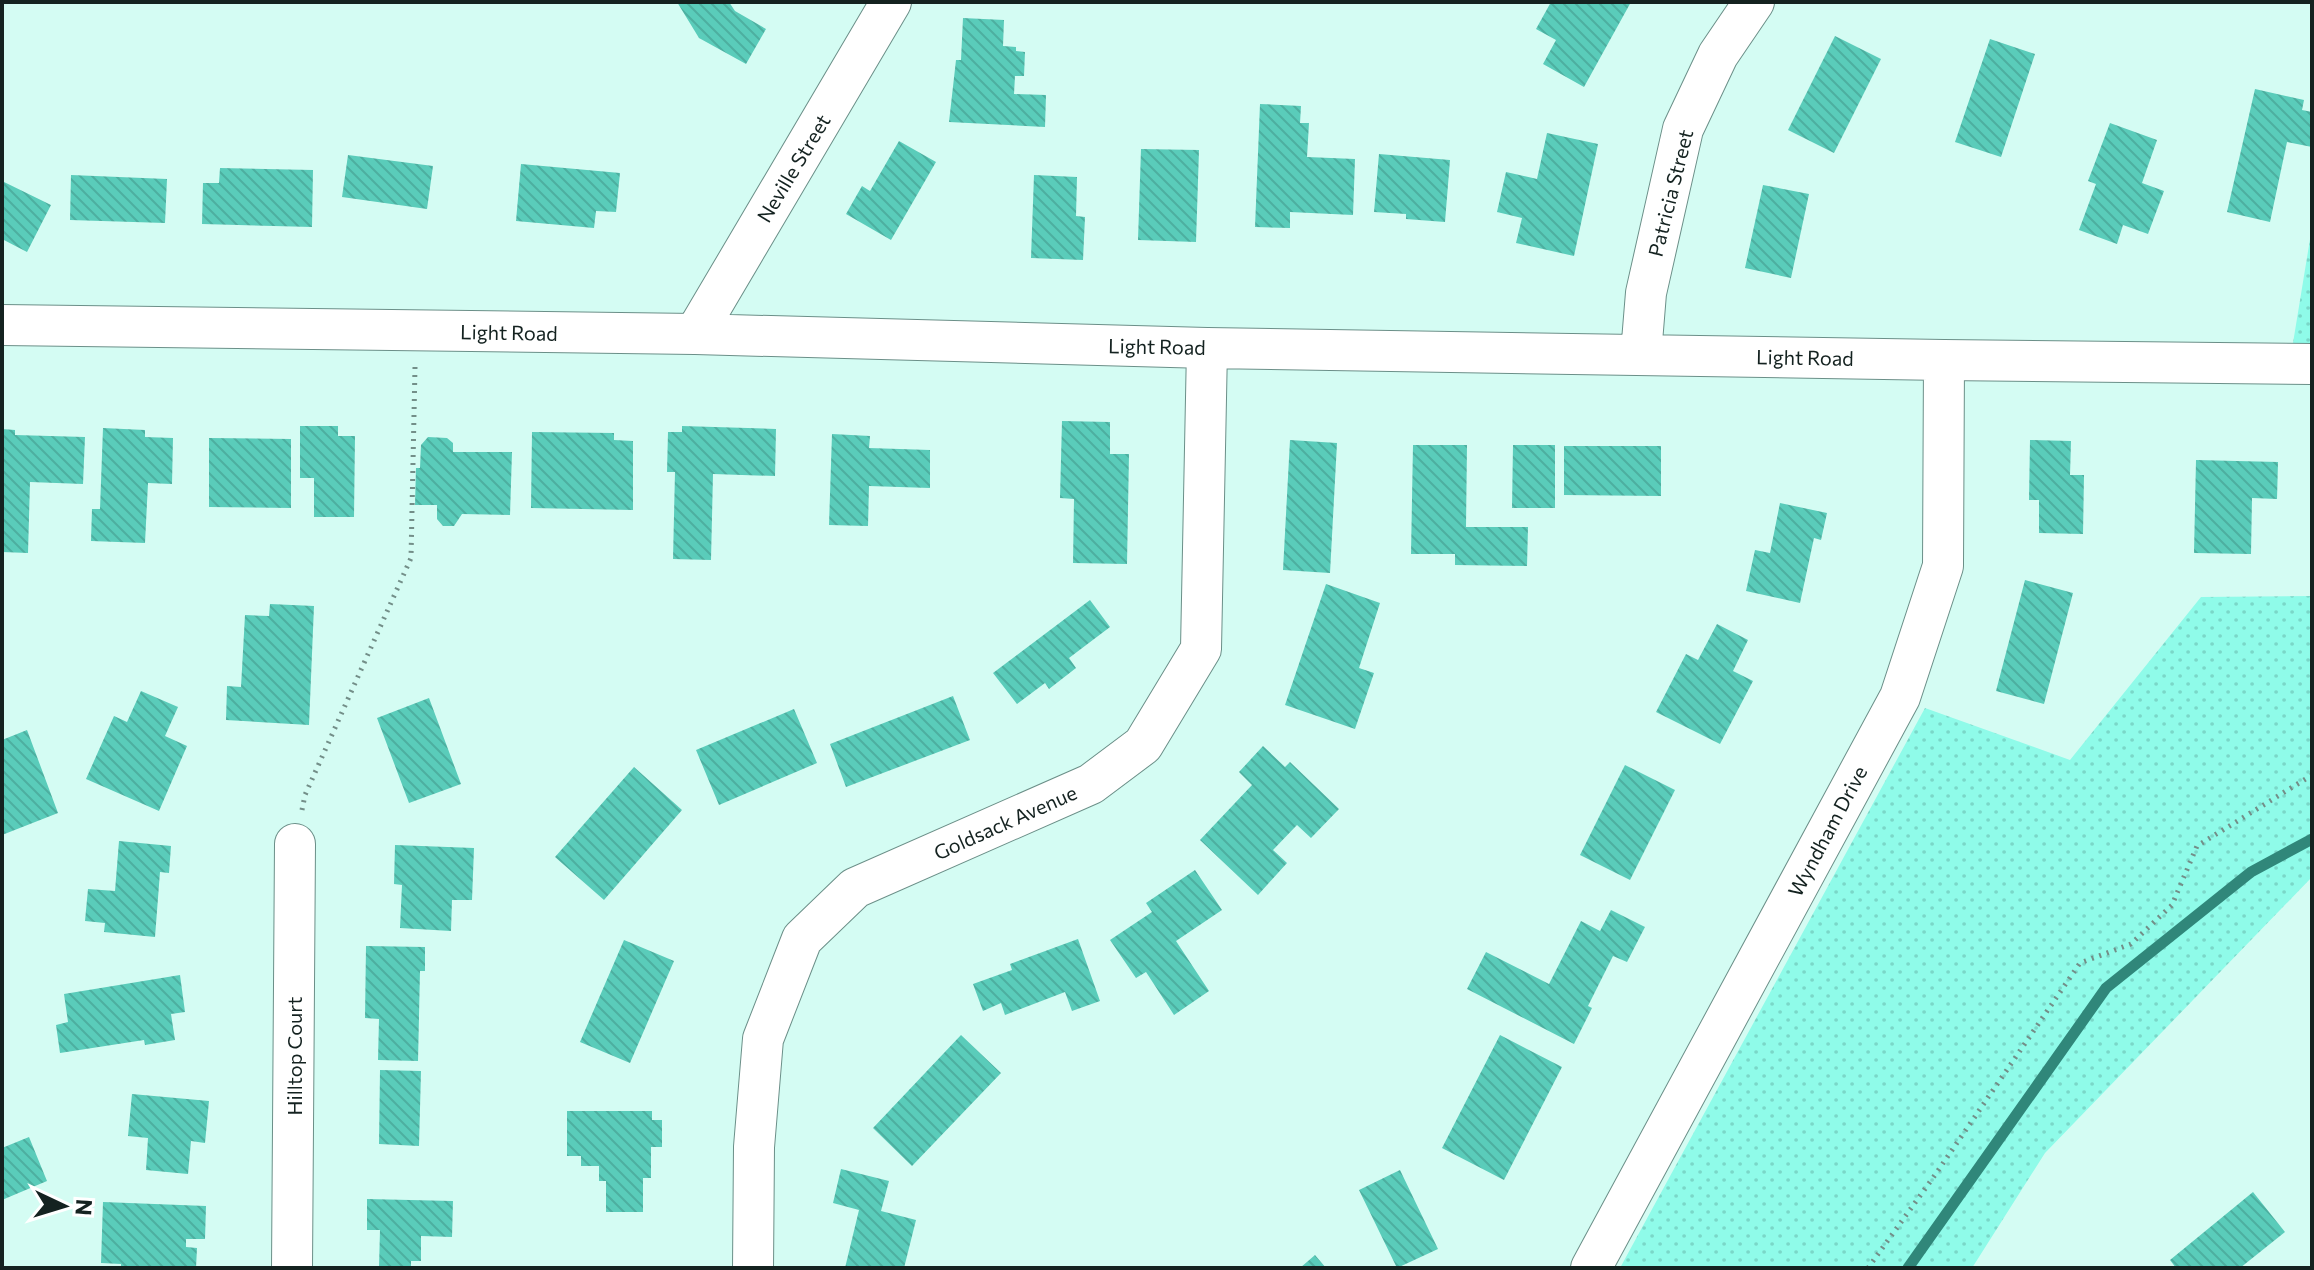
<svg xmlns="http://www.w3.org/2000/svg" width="2314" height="1270" viewBox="0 0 2314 1270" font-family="Commissioner,sans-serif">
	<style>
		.park { fill: url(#park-dots) }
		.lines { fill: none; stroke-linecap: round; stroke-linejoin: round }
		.stream { stroke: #30877a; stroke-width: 11 }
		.building { fill: url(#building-back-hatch) }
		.minor-casing { stroke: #6b8f88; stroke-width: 42 }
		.path { stroke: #738e88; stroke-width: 5; stroke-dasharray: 2 6; stroke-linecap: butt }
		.minor { stroke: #fff; stroke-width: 40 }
		.labels { text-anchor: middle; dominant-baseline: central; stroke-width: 6; stroke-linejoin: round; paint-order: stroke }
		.street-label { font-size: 20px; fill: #142220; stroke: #fff }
	</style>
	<defs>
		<pattern id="park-dots" width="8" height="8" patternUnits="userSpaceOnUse" patternTransform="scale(2)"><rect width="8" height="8" fill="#8ffbe9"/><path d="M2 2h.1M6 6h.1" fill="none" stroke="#7ad7c8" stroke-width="1.8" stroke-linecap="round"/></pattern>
		<pattern id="building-back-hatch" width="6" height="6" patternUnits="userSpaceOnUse" patternTransform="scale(2)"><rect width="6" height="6" fill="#5accba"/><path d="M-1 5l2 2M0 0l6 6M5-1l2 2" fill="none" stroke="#4dafa0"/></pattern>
	</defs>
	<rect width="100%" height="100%" fill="#d4fcf3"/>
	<path class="park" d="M2312,227V344L2293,343Z
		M2312,596V877L2045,1153L1972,1268H1620L1925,708L2070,760L2201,597Z"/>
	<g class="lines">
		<path class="stream" d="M1908,1268L2106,988L2251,872L2312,839"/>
	</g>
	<path class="building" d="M677,2H729L735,11L766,29L746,64L699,38Z
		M1551,2H1631L1584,87L1543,64L1556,40L1536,29Z
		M963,18L1004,20L1003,46L1016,47V51L1025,52L1024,76H1015L1014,94L1046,95L1045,127L949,122L956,60H961Z
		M1835,36L1881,59L1834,153L1788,130Z
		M1990,39L2035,54L2001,157L1955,142Z
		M2255,89L2304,100L2302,110L2312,112V147L2287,142L2270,222L2227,212Z
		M1260,104L1301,106L1300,123H1309L1307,157L1355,159L1353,215L1290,212V228L1255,227Z
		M2110,123L2157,140L2142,183L2164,191L2148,234L2123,225L2117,244L2079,230L2096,184L2088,181Z
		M1547,133L1598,144L1574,256L1516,243L1522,218L1497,212L1506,172L1537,179Z
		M899,141L936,162L891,240L846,214L862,186L870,191Z
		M1141,149L1199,150L1196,242L1138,240Z
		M1379,154L1450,160L1445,222L1406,219V214L1374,212Z
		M348,155L433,166L427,209L342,197Z
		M521,164L620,173L616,212L596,211L594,228L516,221Z
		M220,168L313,170L312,227L202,224L203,183H219Z
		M71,175L167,179L165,223L70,220Z
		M1034,175L1077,177L1076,216L1085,217L1083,260L1031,258Z
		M2,181L51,205L27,252L2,239Z
		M1763,185L1809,194L1791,278L1745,268Z
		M1062,421L1110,422V454H1129L1127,564L1073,563L1074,499L1060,498Z
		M300,426H338V436H355L354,517H314V478H300Z
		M682,426L776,429L775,476L713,474L711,560L673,559L675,472H667L668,432H682Z
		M103,428L145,430V437L173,438L172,484L148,483L145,543L91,541L92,509H100Z
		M2,429L15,430V435L85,437L83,484L30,482L28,553L2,552Z
		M532,432L614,433V440L633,441V510L531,508Z
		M832,434L870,436L869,448L930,450V488L869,486L868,526L829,525Z
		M428,437L447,438L453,443V452H512L510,515L462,514L454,526H443L437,519V505H415L416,468H420L421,445Z
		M209,438L291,439V508L209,507Z
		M1290,440L1337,443L1330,573L1283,570Z
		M2030,440L2071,441L2070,475H2084L2083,534L2039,533V500H2029Z
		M1413,445H1467L1466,527H1528L1527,566L1455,565V554H1411Z
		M1513,445H1555V508H1512Z
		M1564,446H1661V496L1564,495Z
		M2196,460L2278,462L2277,499L2252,498L2251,554L2194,553Z
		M1780,503L1827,513L1821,540L1814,538L1800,603L1746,591L1755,550L1770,553Z
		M2025,580L2073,593L2044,704L1996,691Z
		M1326,584L1380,603L1359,668L1374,673L1355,729L1285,705Z
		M1090,600L1110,627L1069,658L1076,668L1049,689L1045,683L1017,704L993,673Z
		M270,604L314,606L309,725L226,720L227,686L241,687L245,615L269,616Z
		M1717,624L1748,640L1733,671L1753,681L1720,744L1656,712L1686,654L1698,660Z
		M141,691L178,707L165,736L187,746L159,811L86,779L114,716L127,722Z
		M953,696L970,740L846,787L830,744Z
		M429,698L461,784L409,803L377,718Z
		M794,709L817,763L719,805L696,750Z
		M27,730L58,813L2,835V740Z
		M1263,746L1285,767L1290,762L1339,809L1311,838L1297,825L1273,850L1287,863L1258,895L1200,840L1252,785L1239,772Z
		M1625,765L1675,790L1630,880L1580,855Z
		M634,767L682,810L604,900L555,857Z
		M119,841L171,846L169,873L160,872L155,937L104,932L105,923L85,921L88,889L115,891Z
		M395,845L474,848L472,900H452L451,931L400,928L402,885L394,884Z
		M1195,870L1222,910L1176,941L1209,991L1174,1015L1146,972L1136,978L1110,940L1152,912L1146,903Z
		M1611,910L1645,927L1627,962L1613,956L1588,1006L1592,1008L1574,1044L1467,989L1486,952L1549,984L1581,921L1600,931Z
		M1078,939L1100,1001L1072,1011L1065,992L1005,1015L1001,1003L983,1011L973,984L1012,970L1010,964Z
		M624,940L674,961L630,1063L580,1042Z
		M366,946L425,947V971H420L418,1061L378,1060L379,1019L365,1018Z
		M180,975L185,1012L171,1014L175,1040L145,1045L144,1040L60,1053L56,1025L68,1022L64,994Z
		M961,1035L1001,1073L912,1166L873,1128Z
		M1500,1035L1562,1067L1504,1180L1442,1148Z
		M380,1070L421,1071L419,1146L379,1144Z
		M132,1094L209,1101L205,1143L191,1141L188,1174L146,1170L148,1138L128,1136Z
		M567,1111H652V1120H662V1147H651V1178H643V1212H606V1181H599V1166H581V1156H567Z
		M29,1137L47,1181L2,1200V1148Z
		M841,1169L889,1181L881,1211L916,1220L904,1268H845L859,1210L833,1203Z
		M1400,1170L1438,1249L1397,1268L1359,1190Z
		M2253,1192L2285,1232L2240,1268H2176L2170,1260Z
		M367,1199L453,1201L452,1237L421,1236V1261H411V1268H379L380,1230H367Z
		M103,1202L206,1206L205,1239H186V1247L197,1248L196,1268H121V1264L101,1263Z
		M1315,1255L1326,1268H1300Z"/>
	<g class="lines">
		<g class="minor-casing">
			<path id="minor" d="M2,325L695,334L1207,348L1944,360L2312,364
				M695,334L891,2
				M1641,354L1646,293L1683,129L1718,55L1754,2
				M292,1268L295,844
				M753,1268L754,1147L763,1039L802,939L855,888L1091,784L1143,745L1201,649L1207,348
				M1591,1268L1900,697L1943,566L1944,360"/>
		</g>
		<path class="path" d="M302,810L305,795L411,558L415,367
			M1868,1268L1935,1175L2080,963L2131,944L2172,905L2197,846L2312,775"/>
		<use href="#minor" class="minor"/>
	</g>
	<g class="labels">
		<g class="street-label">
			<text transform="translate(793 168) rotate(-59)">Neville Street</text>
			<text transform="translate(1670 193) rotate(-76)">Patricia Street</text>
			<text transform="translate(509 332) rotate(1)">Light Road</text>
			<text transform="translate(1157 346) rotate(1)">Light Road</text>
			<text transform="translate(1805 357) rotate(1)">Light Road</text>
			<text transform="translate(1005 822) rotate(-24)">Goldsack Avenue</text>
			<text transform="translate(1827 831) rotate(-62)">Wyndham Drive</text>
			<text transform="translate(294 1056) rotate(-90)">Hilltop Court</text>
		</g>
	</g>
	<rect width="2314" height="1270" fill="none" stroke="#142220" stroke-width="8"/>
	<g transform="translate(64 1206) rotate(94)" stroke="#ffffff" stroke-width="6" paint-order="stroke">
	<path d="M0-6L14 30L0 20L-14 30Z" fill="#142220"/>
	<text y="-12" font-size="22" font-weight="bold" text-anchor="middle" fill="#142220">N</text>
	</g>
</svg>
